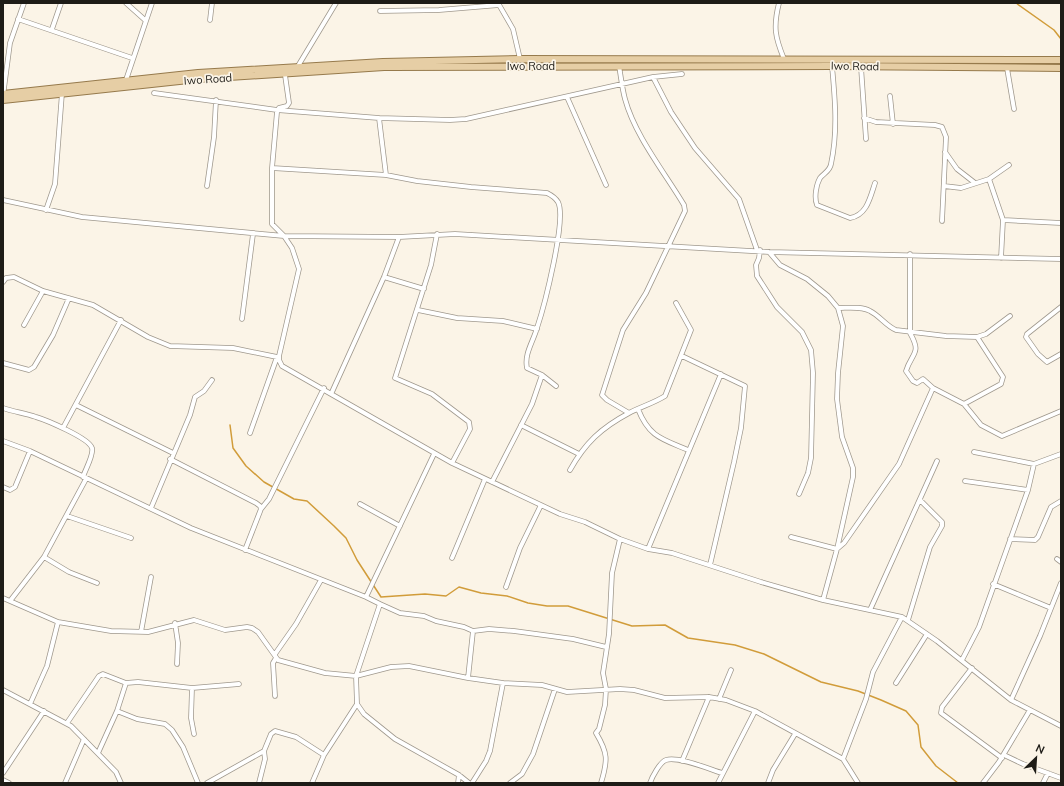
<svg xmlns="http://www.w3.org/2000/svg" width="1064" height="786" viewBox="0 0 1064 786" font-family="Mulish,sans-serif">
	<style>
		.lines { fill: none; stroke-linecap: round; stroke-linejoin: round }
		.stream { stroke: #d19c3a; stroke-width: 1.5 }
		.minor-casing { stroke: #9f988d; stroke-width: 5.5 }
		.primary-casing { stroke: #967a4c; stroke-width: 8 }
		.minor { stroke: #fff; stroke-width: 4 }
		.primary { stroke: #e6cea5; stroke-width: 6 }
		.labels { text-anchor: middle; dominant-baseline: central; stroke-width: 3.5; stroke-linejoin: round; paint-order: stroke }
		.street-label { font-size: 11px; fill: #1e1c17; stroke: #fbf4e7 }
	</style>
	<rect width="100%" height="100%" fill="#fbf4e7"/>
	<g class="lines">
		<path class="stream" d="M1016,3L1054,30L1061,39
			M230,425L233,448L246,466L264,482L294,499L307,501L334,526L346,538L357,560L381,597L425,594L446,596L459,587L481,593L507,596L528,603L547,606H568L632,626L665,625L688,638L735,645L764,654L821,682L858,691L881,700L906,711L918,725L921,747L936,766L958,783"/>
		<g class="minor-casing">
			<path id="minor" d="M126,3L145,20
				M498,3L513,29L520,59
				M779,3C773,27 775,37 784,59
				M380,11L439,10L499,5
				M18,19L132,58
				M210,20L212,3
				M52,29L61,3
				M298,66L336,3
				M619,66C621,77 622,88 625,99C635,136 665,173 684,205L685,211L646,293L623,330L602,395L607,400L629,413
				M832,66C835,98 838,132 831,164C830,171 824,173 820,178C816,185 814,198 817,205L850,218C867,215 870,198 875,183
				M861,67L866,139
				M1007,68L1014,109
				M285,75L289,103L287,106L279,108L277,112L272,168V224L284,236L292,248L299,269L279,356V360L282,366L452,463L560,514L585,522L620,539L648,549L672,553L761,582L823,600L902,617L937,641L1011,700L1061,726
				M653,77L671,112L695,148L739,199L757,250
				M126,80L152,3
				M154,93L277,110L379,118L450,120L466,119L653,77L682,74
				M3,96L10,43L24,3
				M890,96L893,124
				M567,97L606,185
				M379,118L386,175
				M864,118L876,122L935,125L942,127L946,137L942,221
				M945,152L957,169L975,183
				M272,168L386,175L417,181L471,187L547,193C551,195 555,197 558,202C567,219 544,307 537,328C533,342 524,354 527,368L542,375L556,386
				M989,179L1003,220L1001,258
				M207,186L214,137L216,100
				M944,186L961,188L989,179L1009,165
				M3,200L82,217L284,236L399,237L455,234L769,252L1061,259
				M46,210L55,184L62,93
				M1003,220L1061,223
				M437,234L431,265L395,378L432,394L469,422L470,429L452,463
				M760,250L759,258L756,265L757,276L777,307L802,332L811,350L813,373L811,458L808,473L799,494
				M769,252L780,265L807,279L828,296L838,308L843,326L838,373L837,399L842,437L853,468V477L837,549L823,600
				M910,254V333C922,354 912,352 906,371L913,381L917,383L923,379L933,388L964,404L981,425L1002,436L1061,411
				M384,277L424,289
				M3,282L6,278L14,277L43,291L93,305L148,337L170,346L233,348L277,357L278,359
				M1061,307L1027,334L1026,337L1038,354L1047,362L1061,354
				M838,308C848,308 862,306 870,311C880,316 886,326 896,330L946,336L977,337L986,334L1010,316
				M418,310L457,318L503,321L537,329
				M242,319L253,234
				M24,325L43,291
				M682,356L745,386L741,428L734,462L710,565
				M3,363L29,370L34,367L53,335L69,298
				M332,392L384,277L399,237
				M964,404L1001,384L1003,377L977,337
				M76,405L173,453
				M3,408C14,412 25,413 36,417C46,420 89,438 92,448C94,455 85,470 83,477
				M638,409C649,437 662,439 688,450
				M521,425L579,454
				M63,428L121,320
				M250,433L277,357
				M3,441L30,451L191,528L366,597
				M974,452L1034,464L1061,454
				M434,454L366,597L380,604L356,676L357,704L364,714L395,739L459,775L469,783
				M170,459L256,503L260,506L261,509
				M570,470C585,443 601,428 629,413C640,407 654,403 665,396L691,330L676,303
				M965,481L1028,490
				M492,482L532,404L542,375
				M3,487L10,490L15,487L30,451
				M360,504L400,526
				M151,508L190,415L195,397L204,391L212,380
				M67,516L131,538
				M791,537L837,549L844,543L899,464L933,388
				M1010,539L1035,540L1038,537L1051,507L1061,501
				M648,549L721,374
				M245,550L261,509L269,499L324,388
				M44,557L69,572L97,583
				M452,558L485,479
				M1057,559L1061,562
				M993,584L1051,608
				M506,587L520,548L541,505
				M3,598L58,622L111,631L148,632L194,620L225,630L247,627L252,628L258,632L278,660L325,673L356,676L391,667L409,666L468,678L503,683L542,685L567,692L620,689L634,690L665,698L709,697L726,700L755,711L843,759L858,783
				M10,601L44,557L86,479
				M380,604L400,613L424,616L436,621L464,627L473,631L489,629L514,631L573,639L606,647
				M870,610L937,461
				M908,620L930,547L942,526V522L920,500
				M175,623L178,643L177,664
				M141,632L151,577
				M275,654L296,624L321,580
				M962,660L979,627L1028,490L1034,464
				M972,668L942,707L941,713L1002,758
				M468,678L473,631
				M896,683L927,634
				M192,688L191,718L194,734
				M3,690L71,726L116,772L121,783
				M275,696L273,663L276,658
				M719,699L731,670
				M1011,700L1040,636L1061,583
				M30,704L47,666L58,622
				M117,711L137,719L165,724L172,730L183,747L198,783
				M67,723L99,676L103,674L126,683L138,682L192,688L239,684
				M98,753L117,711L126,683
				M1004,755L1023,764L1061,778
				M843,759L866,699L873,672L902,617
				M682,761L709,697
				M3,773L44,711
				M3,780L9,783
				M65,783L84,739
				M207,783L264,751L271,734L275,731L296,737L324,755
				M259,783L265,759L264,751
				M312,783L324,755L357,704
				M458,783L459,775
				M472,783L486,761L490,751L503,683
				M510,783L522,774L533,754L555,689
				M601,783C608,760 608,753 596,733L599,729L605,705L606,689L603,673L609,634L612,573L620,539
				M650,783C652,777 660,762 666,760C678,756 709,769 722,773
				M718,783L755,711
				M768,783L773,770L795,734
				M983,783L999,762L1030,710
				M1043,783L1048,773"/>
		</g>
		<g class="primary-casing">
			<path id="primary" d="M3,94L198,73L383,62L520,59L1061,60
				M3,100L198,79L384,67L832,66L1061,68"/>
		</g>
		<use href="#minor" class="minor"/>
		<use href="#primary" class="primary"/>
	</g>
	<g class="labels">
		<g class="street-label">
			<text x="531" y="66">Iwo Road</text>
			<text transform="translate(855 66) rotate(1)">Iwo Road</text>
			<text transform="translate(208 79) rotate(-4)">Iwo Road</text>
		</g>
	</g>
	<rect width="1064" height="786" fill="none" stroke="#1e1c17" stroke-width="8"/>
	<g transform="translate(1036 758) rotate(25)" stroke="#fbf4e7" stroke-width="3" paint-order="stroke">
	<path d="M0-3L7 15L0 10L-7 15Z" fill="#1e1c17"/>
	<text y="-6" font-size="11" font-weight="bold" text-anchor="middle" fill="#1e1c17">N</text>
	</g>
</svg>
